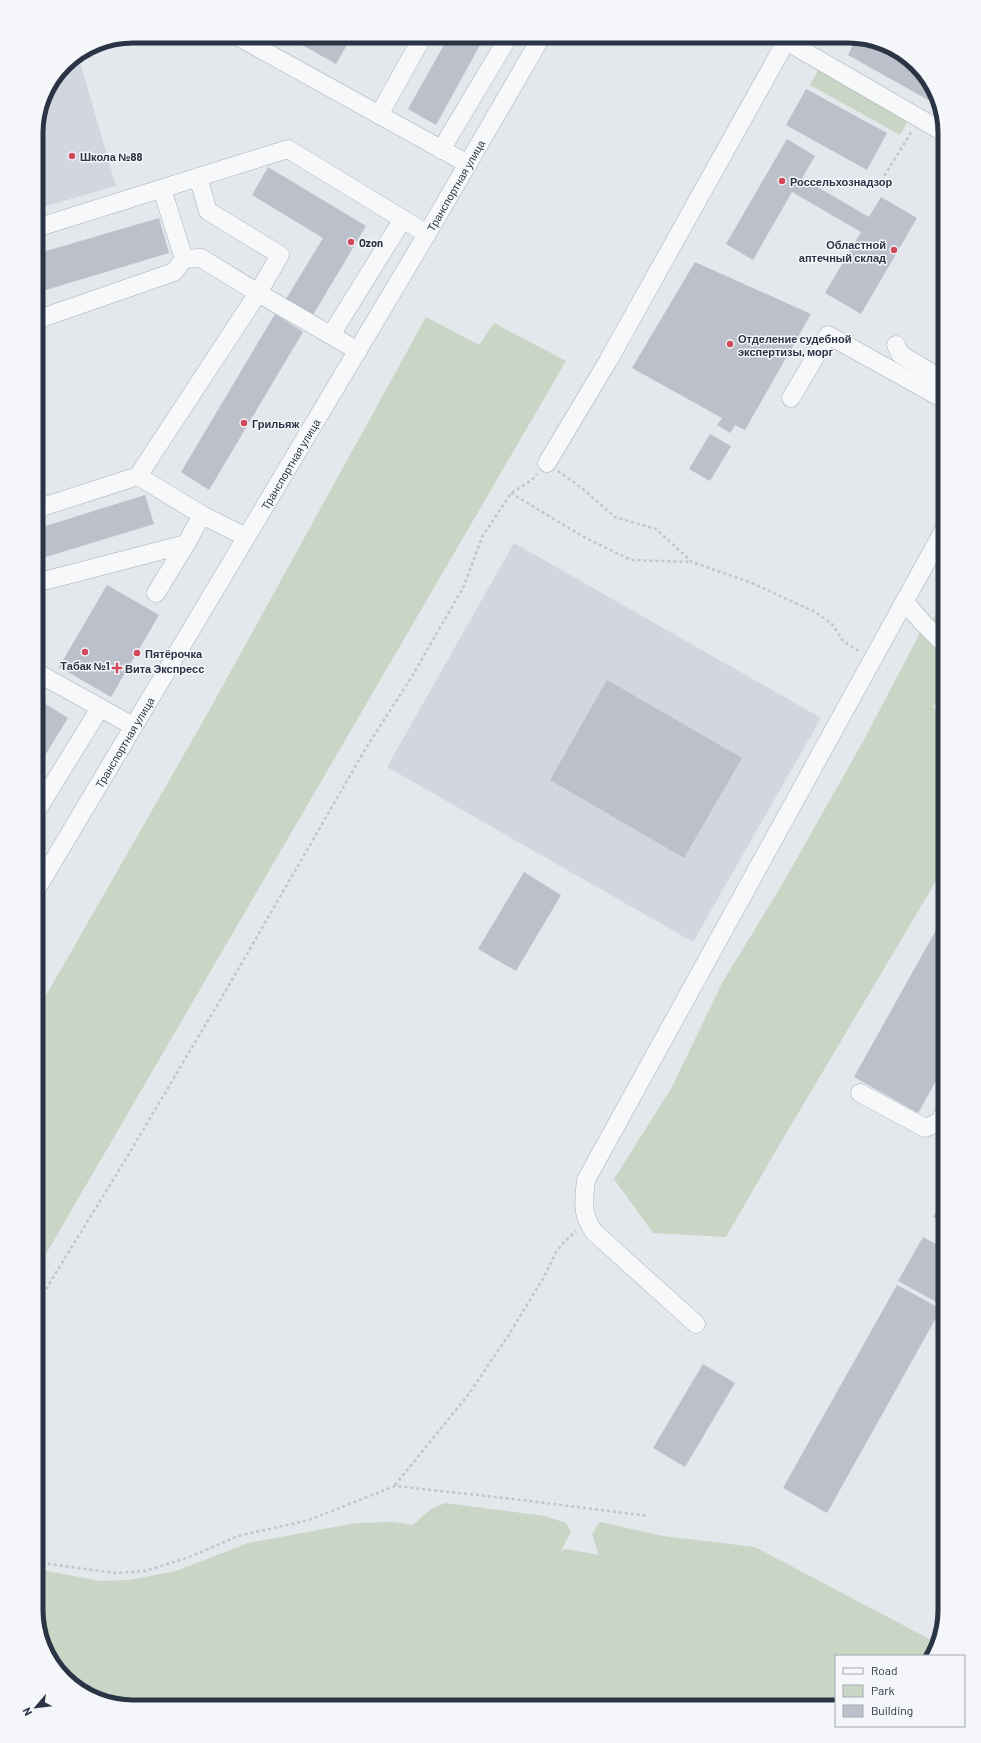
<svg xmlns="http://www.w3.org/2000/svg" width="981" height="1743" viewBox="0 0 981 1743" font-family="Barlow,sans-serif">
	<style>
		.built { fill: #d2d6de }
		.green { fill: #c9d6c5 }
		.building { fill: #bbc0ca }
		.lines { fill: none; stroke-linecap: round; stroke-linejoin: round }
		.minor-casing { stroke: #a9aeb7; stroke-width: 19 }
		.path { stroke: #c2c5cb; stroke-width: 2.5; stroke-dasharray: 3 3; stroke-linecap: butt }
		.minor { stroke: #f7f8fa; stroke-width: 18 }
		.poi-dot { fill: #d1495b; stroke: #f4f6f9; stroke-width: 1.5 }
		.labels { text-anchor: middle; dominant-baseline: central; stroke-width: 3; stroke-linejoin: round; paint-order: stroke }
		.poi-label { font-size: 11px; font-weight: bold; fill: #2b3445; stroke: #f4f6f9; text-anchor: start }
		.street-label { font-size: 11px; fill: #2b3445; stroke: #f4f6f9 }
		.rim { fill: none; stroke: #2b3445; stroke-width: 5 }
	</style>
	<rect width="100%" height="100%" fill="#e4e7ec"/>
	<path class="built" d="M78,55L116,186L36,209V126L43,95L64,64Z
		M514,543L821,718L693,942L387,767Z"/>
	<path class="green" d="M820,67L908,120L900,135L810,85Z
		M426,317L479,345L494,323L566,361L36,1271V1013L210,709Z
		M945,604V691L933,707L945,717V866L778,1147L726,1237L653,1233L614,1179L672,1087L722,983L783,883L866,736L919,635Z
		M445,1503L545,1516L566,1523L571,1532L561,1551L566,1549L599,1555L592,1534L600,1522L663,1536L755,1547L935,1642L931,1656H836V1707H126L79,1691L46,1653L36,1610V1569L100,1581L129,1580L176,1571L248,1543L356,1523L393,1522L413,1525L431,1509Z"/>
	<path class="building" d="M286,36H352L336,64Z
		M449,36H485L436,125L408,109Z
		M857,37L902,52L935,90L939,106L848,55Z
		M806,89L887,133L867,170L786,125Z
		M787,139L815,156L802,178L869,217L881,197L917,218L861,314L825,293L861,232L792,192L753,260L726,244Z
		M268,167L366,226L313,315L286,299L323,238L252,195Z
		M159,218L169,253L36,293V254Z
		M695,262L811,314L745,430L735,425L730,433L717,425L722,418L632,368Z
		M275,314L303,332L209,490L181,472Z
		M710,434L731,446L710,481L689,469Z
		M145,495L154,524L36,560V529Z
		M107,585L159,615L111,697L59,667Z
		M607,680L742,758L684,858L550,780Z
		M44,703L68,718L36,770V716Z
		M524,872L561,895L516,971L478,949Z
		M945,914V1065L918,1113L854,1077Z
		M945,1195V1223L933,1217Z
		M923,1237L945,1249V1299L942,1305L898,1281Z
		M897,1285L941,1309L827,1513L783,1488Z
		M703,1364L735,1383L685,1467L653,1448Z"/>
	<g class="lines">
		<g class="minor-casing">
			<g id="minor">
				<path d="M237,36L468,164"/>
				<path d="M786,41L945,133"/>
				<path d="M379,115L423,36"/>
				<path d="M441,150L509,36"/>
				<path d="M36,228L288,149L427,234"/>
				<path d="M184,259L201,258L258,293L280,255L208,211L198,177"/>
				<path d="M36,320L174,272L184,259L162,189"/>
				<path d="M331,335L403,219"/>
				<path d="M896,345L900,354L945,381"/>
				<path d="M791,398L828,335L945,400"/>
				<path d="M547,463L608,361L789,36"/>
				<path d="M138,476L202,515L246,537"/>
				<path d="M36,509L138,476L258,293L358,351"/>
				<path d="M36,583L186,544L202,515"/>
				<path d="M156,593L186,544"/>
				<path d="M905,602L922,622L945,645"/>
				<path d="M36,672L133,726"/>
				<path d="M36,812L100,708"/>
				<path id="s1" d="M36,890L427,234L542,36"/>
				<path d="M860,1093L925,1128L939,1122L945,1112"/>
				<path d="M696,1324L594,1232C581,1213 584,1202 586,1180L945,528"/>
			</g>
		</g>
		<path class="path" d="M878,186L912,131
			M558,471L583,489L615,517L656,529L692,562L752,583L815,612L833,625L842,640L860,652
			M511,493L582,536L631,560L690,562
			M36,1311L49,1284L121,1167L225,992L366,748L411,678L464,586L482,537L511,493L532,480L537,474
			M395,1485L468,1395L508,1336L544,1277L556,1252L564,1242L576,1231
			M36,1562L114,1573L146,1571L192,1556L238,1536L309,1520L395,1486L522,1500L648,1516"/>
		<use href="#minor" class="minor"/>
	</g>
	<g class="poi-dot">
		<circle cx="72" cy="156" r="4"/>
		<circle cx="782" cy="181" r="4"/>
		<circle cx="351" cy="242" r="4"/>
		<circle cx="894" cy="250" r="4"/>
		<circle cx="730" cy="344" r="4"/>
		<circle cx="244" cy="423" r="4"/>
		<circle cx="85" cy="652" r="4"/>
		<circle cx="137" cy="653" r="4"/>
		<path d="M115 662h4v4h4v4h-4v4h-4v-4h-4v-4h4z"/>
	</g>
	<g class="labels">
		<g class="poi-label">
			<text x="80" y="156">Школа №88</text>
			<text x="790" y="181">Россельхознадзор</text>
			<text x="359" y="242">Ozon</text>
			<text x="886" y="244" text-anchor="end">Областной<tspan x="886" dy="13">аптечный склад</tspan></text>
			<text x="738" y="338">Отделение судебной<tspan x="738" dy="13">экспертизы, морг</tspan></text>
			<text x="252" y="423">Грильяж</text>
			<text x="145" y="653">Пятёрочка</text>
			<text x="85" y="665" text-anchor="middle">Табак №1</text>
			<text x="125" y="668">Вита Экспресс</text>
		</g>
		<g class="street-label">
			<text stroke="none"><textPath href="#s1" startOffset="820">Транспортная улица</textPath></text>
			<text stroke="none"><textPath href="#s1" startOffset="496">Транспортная улица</textPath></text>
			<text stroke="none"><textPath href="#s1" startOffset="172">Транспортная улица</textPath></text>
		</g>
	</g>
	<path d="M0 0H981V1743H0ZM133 43H848A90 90 0 0 1 938 133V1610A90 90 0 0 1 848 1700H133A90 90 0 0 1 43 1610V133A90 90 0 0 1 133 43Z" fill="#f4f6f9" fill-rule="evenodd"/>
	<path class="rim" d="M133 43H848A90 90 0 0 1 938 133V1610A90 90 0 0 1 848 1700H133A90 90 0 0 1 43 1610V133A90 90 0 0 1 133 43Z"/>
	<rect x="835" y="1655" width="130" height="72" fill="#f4f6f9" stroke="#a4a8b1"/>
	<rect x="843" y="1668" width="20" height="6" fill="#f7f8fa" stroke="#a4a8b1"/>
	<text x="871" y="1675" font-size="12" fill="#2b3445">Road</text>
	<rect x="843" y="1685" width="20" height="12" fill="#c9d6c5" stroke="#a4a8b1"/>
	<text x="871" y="1695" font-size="12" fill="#2b3445">Park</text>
	<rect x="843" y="1705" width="20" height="12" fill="#bbc0ca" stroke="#a4a8b1"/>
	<text x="871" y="1715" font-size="12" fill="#2b3445">Building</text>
	<g transform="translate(36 1707) rotate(242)" stroke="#f4f6f9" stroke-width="3" paint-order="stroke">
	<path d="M0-3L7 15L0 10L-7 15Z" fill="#2b3445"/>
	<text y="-6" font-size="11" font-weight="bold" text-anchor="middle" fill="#2b3445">N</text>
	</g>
</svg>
